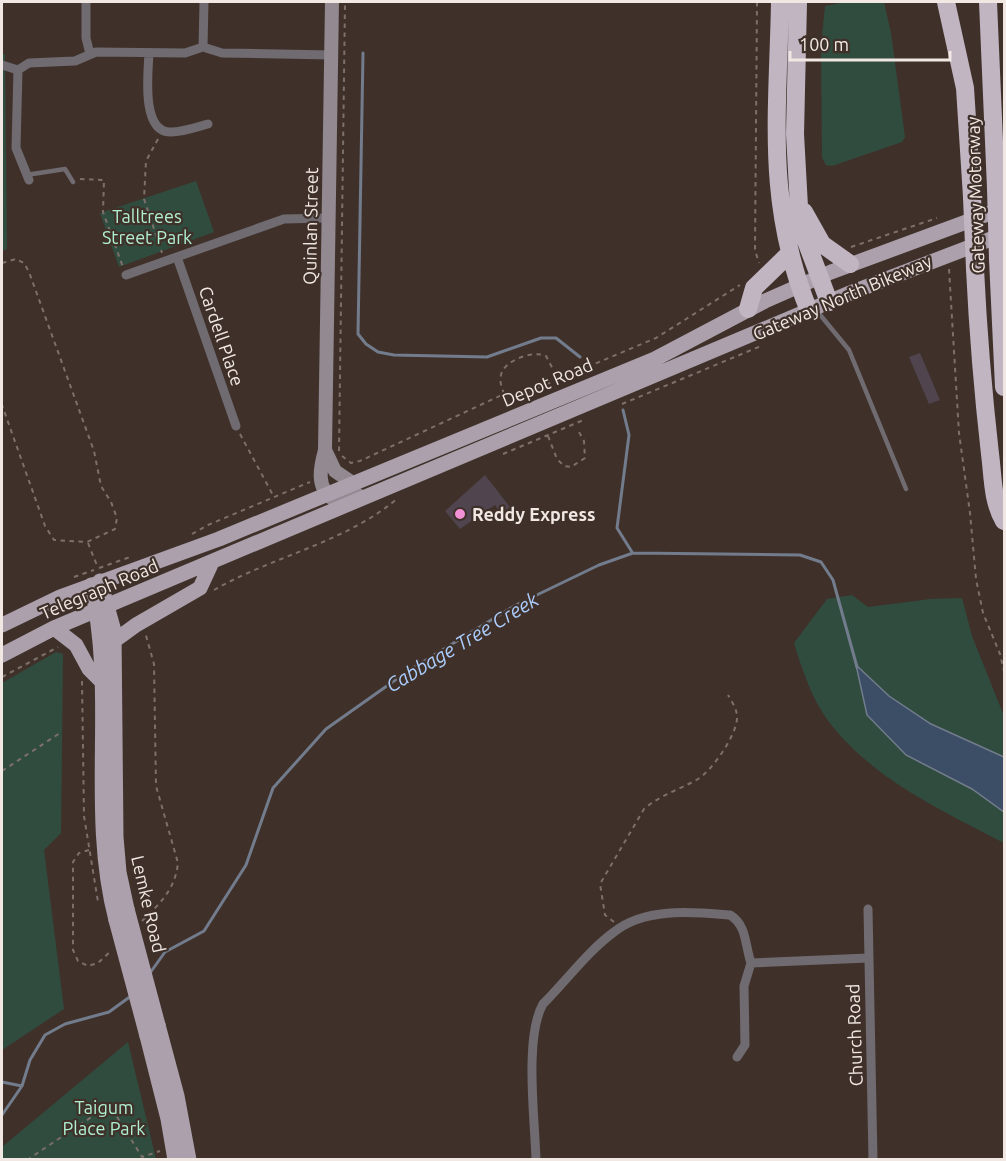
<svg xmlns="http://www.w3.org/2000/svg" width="1006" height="1161" viewBox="0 0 1006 1161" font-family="Ubuntu,sans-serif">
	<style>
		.green { fill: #304c3f }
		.water { fill: #3c4e66; stroke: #727c8c; stroke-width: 1.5 }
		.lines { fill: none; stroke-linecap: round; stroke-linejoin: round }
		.stream { stroke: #727c8c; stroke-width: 3 }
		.building { fill: #50444e }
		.path { stroke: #7d706a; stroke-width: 2; stroke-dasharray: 4.5 4.5; stroke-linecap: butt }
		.lane { stroke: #706b70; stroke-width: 4.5 }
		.street { stroke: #706b70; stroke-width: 9 }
		.secondary { stroke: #928991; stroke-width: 14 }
		.primary { stroke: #aba0ab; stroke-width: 15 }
		.highway { stroke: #c2b5c2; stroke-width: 18 }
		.primary-bridge { stroke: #aba0ab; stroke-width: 15 }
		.highway-bridge { stroke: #c2b5c2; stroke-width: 18 }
		.poi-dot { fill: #f391d6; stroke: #3f312a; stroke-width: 2 }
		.labels { text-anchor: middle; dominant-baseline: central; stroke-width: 4.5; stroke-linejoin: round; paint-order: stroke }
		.street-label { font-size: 18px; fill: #f1e8e3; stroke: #3f312a }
		.park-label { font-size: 18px; fill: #afefd0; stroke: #3f312a }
		.poi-label { font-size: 18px; font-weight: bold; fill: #f1e8e3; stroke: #3f312a; text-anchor: start }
		.water-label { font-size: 20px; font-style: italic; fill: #abcdfe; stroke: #3f312a }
	</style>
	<rect width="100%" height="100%" fill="#3f312a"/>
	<path class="green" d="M845,2H884L891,33L905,137L902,142L832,166L826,165L822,158L821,47L825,6Z
		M2,54H5L7,249L2,251Z
		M196,181L214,232L119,267L100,213Z
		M852,595L868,607L931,599L962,598L972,636L1004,716V757L931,724L889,696L857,666L972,789L1004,812V843C941,810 874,780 829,722C812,700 802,669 794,643L827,599Z
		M56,652L63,654L61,833L44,850L64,1009L2,1050V683Z
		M128,1042L156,1159H2V1147Z"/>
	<path class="water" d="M856,665L889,696L931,724L1004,757V812L972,789L906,755L867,715Z"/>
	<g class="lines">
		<path class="stream" d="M363,53L358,334L366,344L378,352L394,355L487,357L541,338H556L580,357
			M623,410L629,435L617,528L632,552
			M150,973L165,952L204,931L246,865L273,788L326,729L408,671L514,606L599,565L633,553L800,555L821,562L833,580L857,667
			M2,1082L22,1086
			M2,1115L22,1086L30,1060L45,1035L65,1024L109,1012L131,996"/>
	</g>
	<path class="building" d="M920,353L940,400L929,404L909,357Z
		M485,475L510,507L501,514L495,505L460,529L445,511Z"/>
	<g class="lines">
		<path class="path" d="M757,2L755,250L759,263
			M158,139L146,161L144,199L162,253
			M80,179L104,180L103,212L123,267
			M851,247L937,218
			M2,263L16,259L24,263L29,272L94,451L101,486L111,502L117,518L115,529L87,542L54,540L45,526L2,405
			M949,269L959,433L970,513L976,579L983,613L1000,654L1004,671
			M504,394L516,397L656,338L740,285
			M504,394C502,388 499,381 501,375C504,360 534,350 546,356L556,375
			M622,404L761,346
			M240,434L274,497
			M548,436L557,459L564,466L571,467L585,458L584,441L579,432
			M339,451L345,2
			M503,454L586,419
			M342,456L351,463L360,461L504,394
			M192,534L208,525L310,482
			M88,543L98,568
			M99,568L130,557
			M74,577L94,570
			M214,590C273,556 345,543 398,498
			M2,677L58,647
			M82,681L84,816L98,902
			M2,771L60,733
			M89,850L79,853L73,862V950L78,961L88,966L98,963L112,950
			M142,921C160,903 175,890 178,863L156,786L154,664L145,632
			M614,922L605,915L600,884L644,809C660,795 679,790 698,779C712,771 738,733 737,717C737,709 732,702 728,695
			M27,1160L102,1110L114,1112L142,1157L160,1151"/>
		<path class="lane" d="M26,175L65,169L73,182
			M817,311L849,350L906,489"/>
		<path class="street" d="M86,2V38L90,54
			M203,47L204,2
			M149,53C148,73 141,133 171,132C183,132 197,127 208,124
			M2,65L18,70
			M18,70L29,63L75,61L96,52L185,53L203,47L222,53L331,55
			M18,70L16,148L29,180
			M177,257L236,426
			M126,275L284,219L328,218
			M868,909L873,1160
			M737,1057L745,1045L744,986L751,963
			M536,1160C535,1120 524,1037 543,1004C566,981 588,951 614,932C645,907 693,912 730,915C747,925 745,946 751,963L868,958"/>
		<path class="secondary" d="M332,2L325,450C320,468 316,488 333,499L358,495
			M325,450L335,471L354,484"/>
		<path class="primary" d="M100,581L114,631L116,837L119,872L127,909
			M91,585C117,695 87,810 116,920
			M2,625L60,597L219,539L655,359L765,301L831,272L1004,208
			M54,628L76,645L89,669L101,681
			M114,641L136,625L200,588L212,562
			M2,655L54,628L850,293L1004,234
			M158,1025L177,1096L189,1160
			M147,1036L168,1119L175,1160"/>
		<path class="highway" d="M780,2C778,114 765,202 809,311
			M798,2L795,134L800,225L829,302
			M946,2L965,88L972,197
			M988,2L996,188
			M804,212L822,244L850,264
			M998,259L1004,387
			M975,269C978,331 983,392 990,454C993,476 992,501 1004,521
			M748,309L754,288L789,254"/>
		<path class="primary-bridge" d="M127,909L158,1025
			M116,920L147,1036"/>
		<path class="highway-bridge" d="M996,188L998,259
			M972,197L975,269"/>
	</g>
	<circle class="poi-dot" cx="460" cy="514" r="6"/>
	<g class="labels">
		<g class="street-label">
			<text transform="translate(975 195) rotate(-92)">Gateway Motorway</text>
			<text transform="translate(310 226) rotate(-89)">Quinlan Street</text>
			<text transform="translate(842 297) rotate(-23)">Gateway North Bikeway</text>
			<text transform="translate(222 336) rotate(71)">Cardell Place</text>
			<text transform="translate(547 382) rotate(-23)">Depot Road</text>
			<text transform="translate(99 589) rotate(-23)">Telegraph Road</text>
			<text transform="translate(149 904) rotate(77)">Lemke Road</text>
			<text transform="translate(854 1035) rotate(-92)">Church Road</text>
		</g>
		<g class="park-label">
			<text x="147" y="216">Talltrees<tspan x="147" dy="21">Street Park</tspan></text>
			<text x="104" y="1107">Taigum<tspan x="104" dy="21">Place Park</tspan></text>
		</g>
		<g class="poi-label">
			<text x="472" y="514">Reddy Express</text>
		</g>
		<g class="water-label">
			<text transform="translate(462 642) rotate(-31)">Cabbage Tree Creek</text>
		</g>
	</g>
	<rect width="1006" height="1161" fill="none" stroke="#f1e8e3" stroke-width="6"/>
	<path d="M790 51v9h160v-9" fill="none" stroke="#f1e8e3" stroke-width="3"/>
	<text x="799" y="51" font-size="18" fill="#f1e8e3" stroke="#3f312a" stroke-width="4.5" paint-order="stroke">100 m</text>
</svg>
